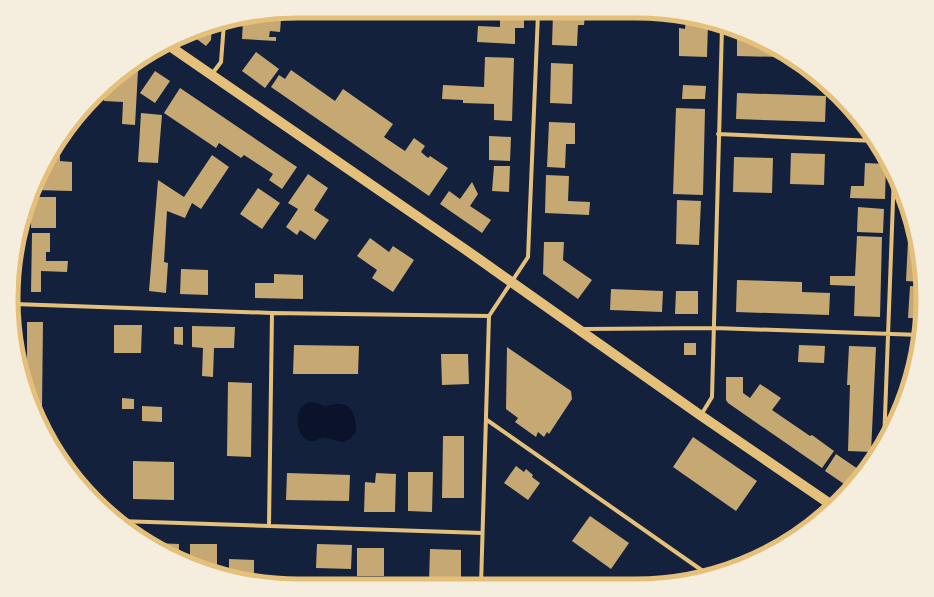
<svg xmlns="http://www.w3.org/2000/svg" width="934" height="597" viewBox="0 0 934 597" font-family="'Archivo Narrow',sans-serif">
	<style>
		.water { fill: #0b132b }
		.building { fill: #c6a872 }
		.lines { fill: none; stroke-linecap: round; stroke-linejoin: round }
		.minor { stroke: #e5c07b; stroke-width: 4 }
		.primary { stroke: #e5c07b; stroke-width: 10 }
		.rim { fill: none; stroke: #e5c07b; stroke-width: 5 }
	</style>
	<rect width="100%" height="100%" fill="#14213d"/>
	<path class="water" d="M310,402C316,402 320,405 325,406C330,406 336,403 341,404C355,406 356,420 356,432L351,438L343,442C336,442 328,437 322,438C318,439 314,442 310,441C297,438 294,415 302,407C303,405 307,403 310,402Z"/>
	<path class="building" d="M500,12L524,13V28H515V44L477,42L478,26L500,27Z
		M553,13H585L584,25H578L577,46L552,45Z
		M272,15V19H281L280,32L270,31L269,37H276V41L242,39L243,20Z
		M686,17L708,23L707,57L679,56V28L685,29Z
		M212,25L211,40L206,46L190,34L206,26Z
		M737,31L746,33L780,54V57L737,56Z
		M256,52L279,69L265,88L242,71Z
		M485,57L514,58L512,121L494,120V104L463,103V100L442,99L443,85L484,87Z
		M551,63L573,64L572,104L550,103Z
		M127,70L138,71L135,125L122,124L123,102L104,101L105,91Z
		M291,70L335,101L343,89L393,124L384,137L405,151L414,138L425,146L421,152L428,158L430,156L448,168L429,196L271,87L279,75L285,79Z
		M155,71L170,81L155,103L140,93Z
		M683,85L706,86L705,99H682Z
		M180,88L297,167L282,189L269,180L273,174L244,155L241,158L219,143L216,148L164,113Z
		M737,93L826,96L825,122L736,119Z
		M676,108L705,109L703,195L673,194Z
		M141,113L162,115L158,163L138,162Z
		M549,122L575,123V144H566L565,168L547,167Z
		M489,136L511,137L510,161L489,160Z
		M60,143V161L72,162V191L35,190Z
		M791,153L825,154L824,185L790,184Z
		M212,155L229,167L201,209L192,203L185,218L167,211L164,262L168,263L166,293L149,291L158,180L184,197Z
		M734,157L773,158L772,193L733,192Z
		M865,163L886,164L885,199L850,198L851,186H864Z
		M494,166H510L509,192L492,191Z
		M308,174L328,188L314,210L329,220L315,240L300,230L297,235L286,227L298,209L288,203Z
		M546,175L569,176L568,201L590,202L589,215L545,213Z
		M472,182L478,194L470,206L491,220L482,233L440,204L449,191L460,199Z
		M258,188L280,203L262,229L240,214Z
		M31,197H56V228H31Z
		M677,200L701,201L699,245L676,244Z
		M858,207L884,209L883,233L857,232Z
		M32,233H50V252H46V261H68L67,272L41,271V292H31Z
		M857,236L882,237L880,317L854,316L855,286L830,285V276H855Z
		M370,238L389,252L393,246L414,260L393,292L372,278L377,270L357,256Z
		M908,241H916L922,282L906,281Z
		M544,242H564L563,260L592,280L578,299L543,274Z
		M181,269L208,270V295L180,294Z
		M274,274L303,275V299L255,298V283H274Z
		M737,280L802,282V292L830,293L829,315L736,312Z
		M910,286L922,287L921,318H908Z
		M611,289L663,291L662,312L610,310Z
		M676,291H698V314H675Z
		M27,322H43L42,408H37L27,386Z
		M114,325H142L141,353H114Z
		M192,326L235,327L234,348H214L213,377L202,376L203,348L192,347Z
		M174,327H183V345L174,344Z
		M684,343H696V355H684Z
		M294,345L359,346L358,374H293Z
		M799,345L825,346L824,363L798,362Z
		M849,346L876,347L871,452L848,451L850,385H847Z
		M507,347L571,391L572,399L549,434L547,432L544,437L538,432L536,437L515,422L518,418L506,409Z
		M441,354H468L469,384L442,385Z
		M726,377H743V393L750,398L760,384L781,398L772,410L810,436L812,435L834,451L822,468L728,403L726,400Z
		M228,382L252,383L251,457L227,456Z
		M122,398L134,399V409H122Z
		M142,406L162,407V422L142,421Z
		M443,436H464V498H442Z
		M693,437L757,481L736,511L673,467Z
		M836,454L858,469L847,486L825,471Z
		M133,461L174,462V500L133,499Z
		M516,466L524,472L526,469L533,475L532,477L540,483L528,500L504,483Z
		M408,472H433L432,512L408,511Z
		M287,473L350,475L349,501L286,500Z
		M376,473L396,474L395,512H364L365,482L375,483Z
		M590,516L629,543L611,569L572,541Z
		M799,527L804,531L791,539Z
		M154,543L179,544V558L168,551Z
		M190,544H217V572L190,564Z
		M317,544L352,545L351,569L316,568Z
		M357,548H384V576H357Z
		M430,549L461,550V584H442V581H429Z
		M229,559L254,560V582L229,575Z"/>
	<g class="lines">
		<path class="minor" d="M212,74L221,62L224,23
			M718,134L875,141
			M14,304L272,313L489,316
			M16,328L18,247
			M583,329L714,328L921,335
			M701,415L712,397L722,27
			M487,420L710,576
			M884,443L894,174
			M119,521L482,533
			M269,525L272,313
			M481,585L489,316L528,257L538,13"/>
		<path class="primary" d="M168,45L466,250L700,415L833,506"/>
	</g>
	<path d="M0 0H934V597H0ZM298 18H636A280 280 0 0 1 916 298V299A280 280 0 0 1 636 579H298A280 280 0 0 1 18 299V298A280 280 0 0 1 298 18Z" fill="#f5edde" fill-rule="evenodd"/>
	<path class="rim" d="M298 18H636A280 280 0 0 1 916 298V299A280 280 0 0 1 636 579H298A280 280 0 0 1 18 299V298A280 280 0 0 1 298 18Z"/>
</svg>
